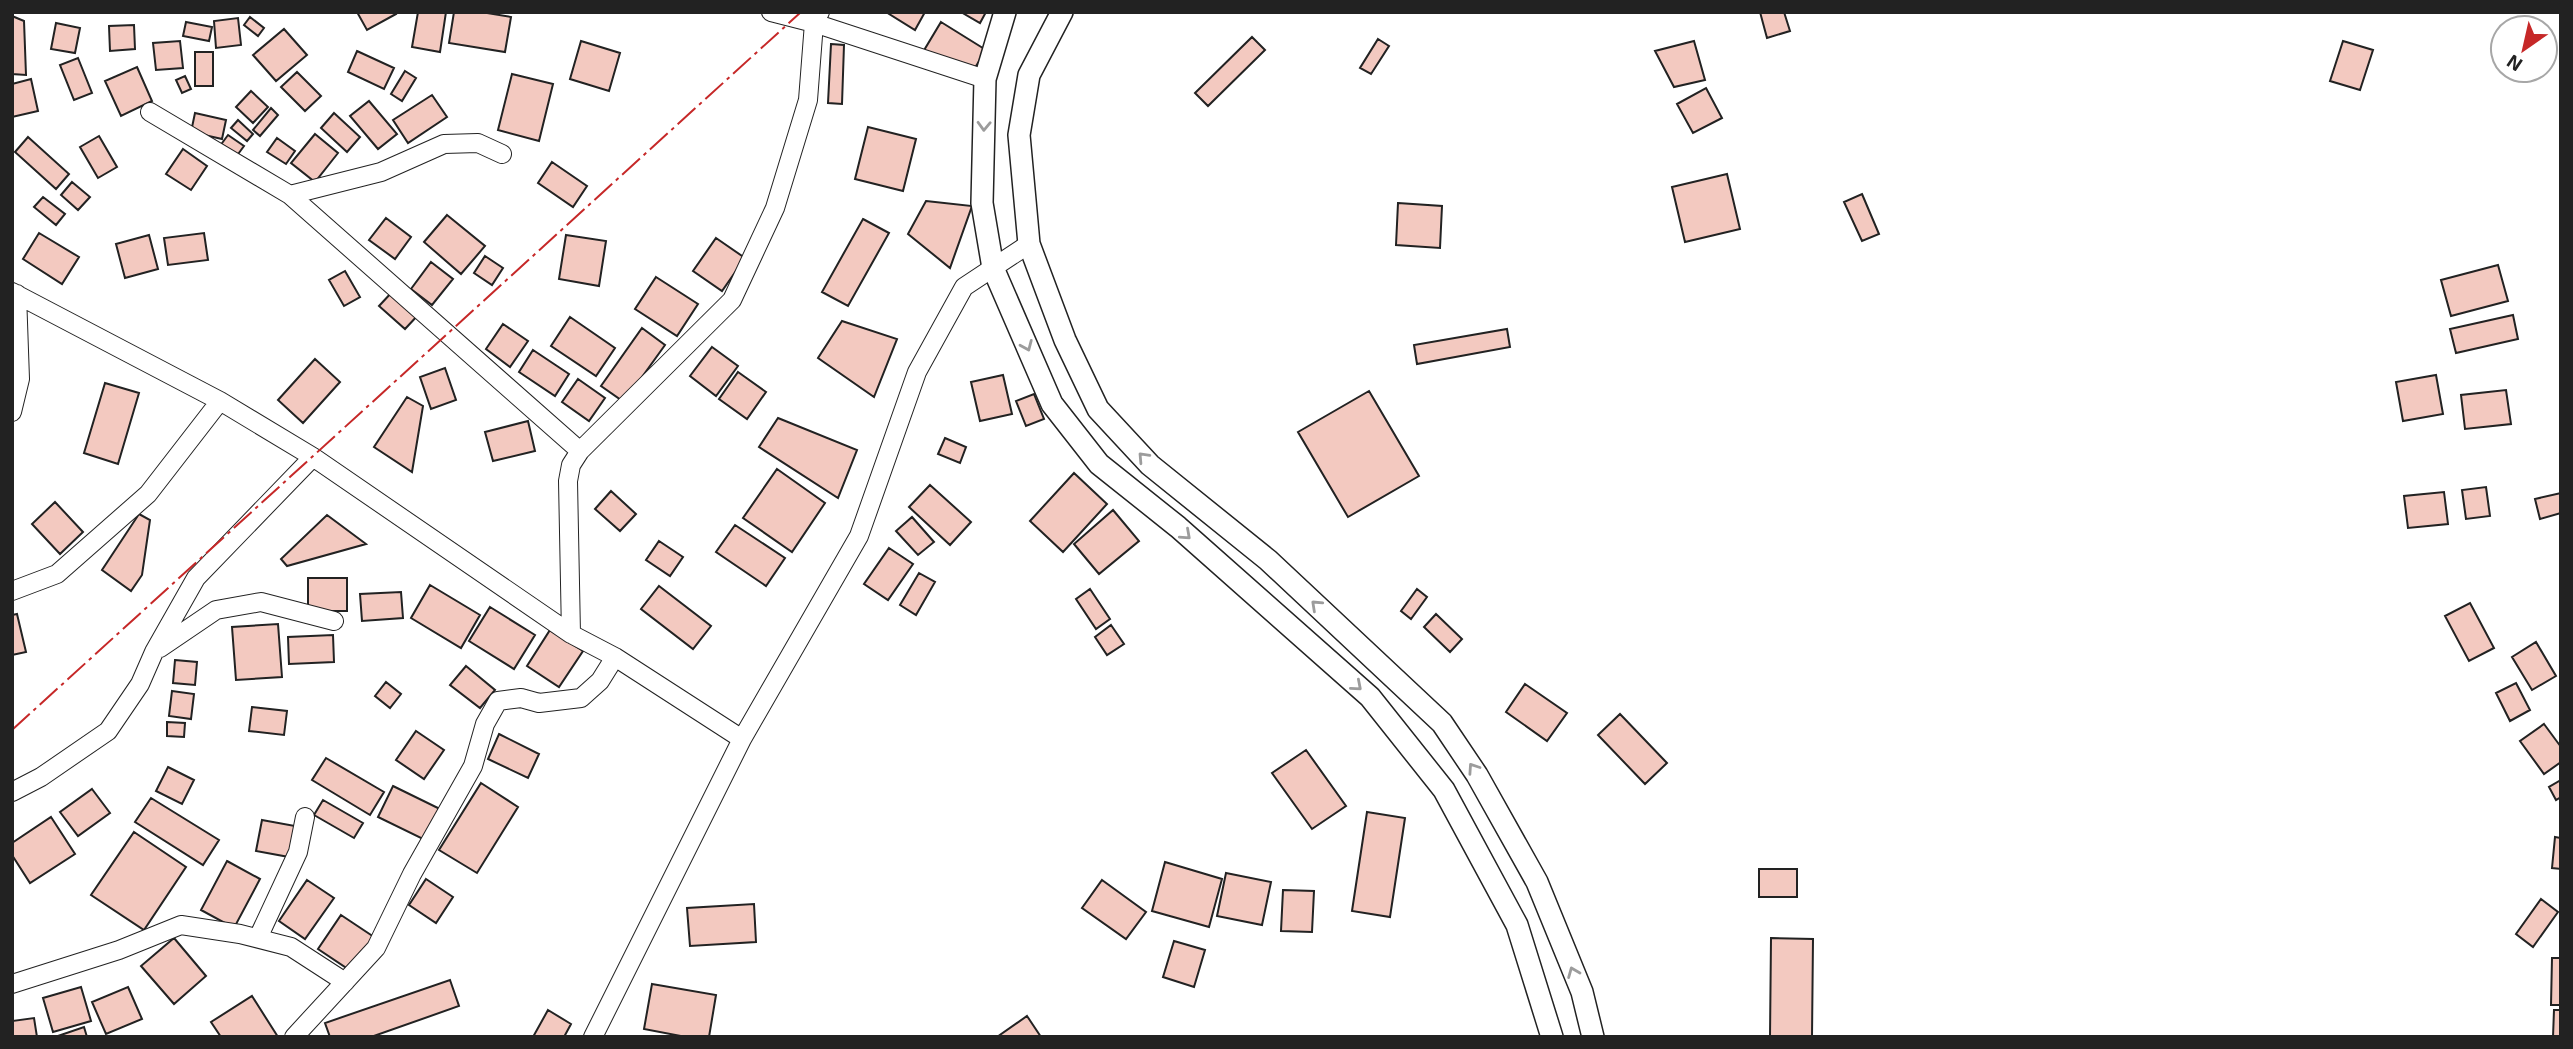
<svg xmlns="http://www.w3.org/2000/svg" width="2573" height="1049" viewBox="0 0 2573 1049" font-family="'Exo 2',sans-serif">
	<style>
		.building { fill: #f3c9c0; stroke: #222; stroke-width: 2 }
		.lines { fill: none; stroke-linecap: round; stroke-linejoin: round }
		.minor-casing { stroke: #222; stroke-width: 20 }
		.tertiary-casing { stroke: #222; stroke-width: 24 }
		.minor { stroke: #fff; stroke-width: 18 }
		.tertiary { stroke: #fff; stroke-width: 21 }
		.power { stroke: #c62828; stroke-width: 2; stroke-dasharray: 24 5 3.5 5; stroke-linecap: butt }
		.oneway { stroke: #9c9c9c }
	</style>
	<rect width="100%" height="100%" fill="#fff"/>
	<path class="building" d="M357,12H395L396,14L367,30Z
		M418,12H446L440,52L412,47Z
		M454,12H481L511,17L505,52L449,43Z
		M886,12H925L915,30Z
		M961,12H986L980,23Z
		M1760,12H1784L1790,31L1767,38Z
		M12,16L24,21L26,75L12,74Z
		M250,17L264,28L258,36L244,25Z
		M238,18L241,45L216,48L214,21Z
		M186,22L212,27L209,41L183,36Z
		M941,22L986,50L968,79L923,52Z
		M56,23L80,28L75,53L51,49Z
		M134,25L135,49L110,51L109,26Z
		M284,29L307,55L276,81L253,55Z
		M1252,37L1265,50L1208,106L1195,93Z
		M1378,39L1389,46L1371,74L1360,68Z
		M180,41L183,68L156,70L153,43Z
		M581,41L620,53L609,91L570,79Z
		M1694,41L1705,80L1674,87L1655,51Z
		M2343,41L2373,50L2360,90L2330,81Z
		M831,44L844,45L842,104L828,103Z
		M357,51L394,68L384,89L348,72Z
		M195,52H213V86H195Z
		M78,58L92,93L74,100L60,65Z
		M137,67L152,101L121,116L105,81Z
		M405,71L416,78L402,101L391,94Z
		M297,72L321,96L305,111L281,87Z
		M512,74L553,84L539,141L498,130Z
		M185,76L191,89L182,93L176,80Z
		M31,79L38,111L12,117V84Z
		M1706,88L1722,118L1693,133L1677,104Z
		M251,91L268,107L253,123L236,107Z
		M432,95L447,117L408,143L393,120Z
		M369,101L397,134L378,149L350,116Z
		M271,108L278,115L260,136L253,130Z
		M195,113L226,120L222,139L191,132Z
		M334,113L360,137L347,152L321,128Z
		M238,120L253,134L247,141L231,128Z
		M868,127L916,139L903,191L855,179Z
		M315,134L338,153L315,182L291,163Z
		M228,135L244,146L233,161L217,150Z
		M99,136L117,167L98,178L80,147Z
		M28,137L69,174L56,189L15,152Z
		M277,138L295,151L286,164L267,152Z
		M183,149L207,166L191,190L166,174Z
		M552,162L587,186L573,207L538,183Z
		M1727,174L1740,229L1685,242L1672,187Z
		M72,182L90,197L78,210L61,195Z
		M1862,194L1879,234L1862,241L1844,202Z
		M43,197L65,214L56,225L34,207Z
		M926,201L972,206L950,268L908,234Z
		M1398,203L1442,206L1440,248L1396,245Z
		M447,215L485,246L461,274L424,242Z
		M386,218L411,237L395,259L369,240Z
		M863,219L889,233L848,306L822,292Z
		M39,233L79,257L62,284L23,259Z
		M204,233L208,260L168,265L164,238Z
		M149,235L158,269L125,278L116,244Z
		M566,235L606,241L599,286L559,279Z
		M716,238L745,258L722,291L693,271Z
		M485,256L503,268L492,285L474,273Z
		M431,262L453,279L432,305L411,289Z
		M2498,265L2508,301L2451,316L2441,280Z
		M345,271L360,297L344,306L329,280Z
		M656,277L698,304L677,336L635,309Z
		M393,291L419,314L405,329L379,306Z
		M2513,315L2518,339L2456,353L2450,329Z
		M570,317L615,348L596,376L551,346Z
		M842,321L897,339L874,397L818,358Z
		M503,324L528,341L510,367L486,349Z
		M642,328L665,345L624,402L601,386Z
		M1507,329L1510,347L1417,364L1414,345Z
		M712,347L738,366L716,396L690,376Z
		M533,350L569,374L555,396L519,372Z
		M315,359L340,382L303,423L278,400Z
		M445,368L456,400L431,409L420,377Z
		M738,372L766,392L747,419L719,399Z
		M1003,375L1012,414L980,421L971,382Z
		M2436,375L2443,414L2403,421L2396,382Z
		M578,379L605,398L589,421L562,402Z
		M105,383L139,393L118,464L84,453Z
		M2506,390L2511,424L2465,429L2461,395Z
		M1369,391L1419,476L1348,517L1298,432Z
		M1034,394L1044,419L1026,426L1016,401Z
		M407,397L423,406L412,472L374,447Z
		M778,418L857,450L838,498L759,447Z
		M528,421L535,451L493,461L485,432Z
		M945,438L966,447L960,463L938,454Z
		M777,469L825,503L792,552L743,518Z
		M1074,473L1107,504L1063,552L1030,521Z
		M930,485L971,522L950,545L909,507Z
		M2486,487L2490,516L2466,519L2462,490Z
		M611,491L636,514L620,531L595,509Z
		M2444,492L2448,524L2408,528L2404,496Z
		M2561,493V513L2540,519L2535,499Z
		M55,502L83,532L60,554L32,524Z
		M1113,510L1139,541L1099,574L1074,544Z
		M139,514L150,520L142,575L131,591L102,570Z
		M327,515L366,544L287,566L281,559Z
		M912,517L934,542L918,555L896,531Z
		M735,525L785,558L766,586L716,552Z
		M659,541L683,557L670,576L646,560Z
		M889,548L913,564L888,600L864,584Z
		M919,573L935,582L916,615L900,605Z
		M308,578H347V611H308Z
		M430,585L480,615L461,648L411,618Z
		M659,586L711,626L693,649L641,609Z
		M1090,589L1110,619L1096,629L1076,599Z
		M1417,589L1427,597L1411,619L1401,611Z
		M401,592L403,618L362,621L360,594Z
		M2470,603L2494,648L2469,661L2445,616Z
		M490,607L535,635L514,669L469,641Z
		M17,614L26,652L12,655V615Z
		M1436,614L1462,639L1450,652L1424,627Z
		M278,624L282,677L236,680L232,627Z
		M1111,625L1124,644L1107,655L1095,637Z
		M550,630L583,651L559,687L527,666Z
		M333,635L334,662L289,664L288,637Z
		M2536,642L2556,676L2532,690L2512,657Z
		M175,660L197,662L195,685L173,683Z
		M466,666L495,690L480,708L450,685Z
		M386,682L401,694L390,708L375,696Z
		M2516,683L2530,710L2510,721L2496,693Z
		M1525,684L1567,713L1547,741L1506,712Z
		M172,691L194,694L191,719L169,716Z
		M252,707L287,711L284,735L249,731Z
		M1620,714L1667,763L1645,784L1598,735Z
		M167,722L185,723L184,737L167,736Z
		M2544,724L2561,747V762L2544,774L2520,741Z
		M416,731L444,750L424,779L396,760Z
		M499,734L539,754L528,778L488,759Z
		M1306,750L1346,806L1312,829L1272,773Z
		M326,758L384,792L370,815L312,780Z
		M168,767L194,780L182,804L156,791Z
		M2561,780V797L2556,800L2549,787Z
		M481,783L518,807L477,873L439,850Z
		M393,786L440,809L425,840L378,817Z
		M92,789L110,813L78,836L60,812Z
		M151,798L219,840L203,865L135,822Z
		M323,800L363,823L354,838L314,815Z
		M1367,812L1405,818L1390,917L1352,911Z
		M51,817L75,854L30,883L12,855V843Z
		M262,820L295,826L289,857L256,851Z
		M134,832L186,867L144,930L91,895Z
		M2555,837L2561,838V869L2552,868Z
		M227,861L260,879L234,928L201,910Z
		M1165,862L1222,879L1209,927L1152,911Z
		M1759,869H1797V897H1759Z
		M1226,873L1271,882L1262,925L1217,916Z
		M426,879L453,897L436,923L409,905Z
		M307,880L334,898L305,939L279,921Z
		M1102,880L1146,912L1126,939L1082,908Z
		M1283,890L1314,891L1312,932L1281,931Z
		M2541,899L2558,912L2533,947L2516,934Z
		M754,904L756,942L690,946L687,908Z
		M341,915L374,937L351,971L318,949Z
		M174,938L206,976L174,1004L141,966Z
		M1771,938L1813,939L1812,1037H1770Z
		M1174,941L1205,950L1194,987L1163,977Z
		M2552,958H2561V1005H2551Z
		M450,980L459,1006L371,1037H330L325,1023Z
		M652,984L716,995L709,1037H686L644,1029Z
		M81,987L91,1021L53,1032L43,998Z
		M128,987L142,1019L106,1034L92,1002Z
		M252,996L278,1037H221L211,1022Z
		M548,1010L571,1024L564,1037H533Z
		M2554,1010H2561V1037H2553Z
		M1027,1016L1041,1037H997Z
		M34,1018L37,1037H12V1021Z
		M84,1027L87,1037H55Z"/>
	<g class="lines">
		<g class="minor-casing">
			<path id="minor" d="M771,12L814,23L985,79
				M150,112L290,195L580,451
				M290,195L381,172L444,144L478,143L502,154
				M12,292L220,401L313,457L571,634L615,657L742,739
				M12,412L20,379L17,294
				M12,591L57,574L148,494L220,401
				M571,634L568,481L571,465L580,451L732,300L775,208L808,100L814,23L820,12
				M160,648L216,610L261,602L334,621
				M12,792L41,777L108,731L140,684L154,652L196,578L313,457
				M258,938L298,852L305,817
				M12,984L119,950L181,925L240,934L291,947L345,982
				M294,1037L376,948L412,874L473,766L485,724L498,701L521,698L539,703L581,698L600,681L615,657
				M593,1037L742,739L859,536L917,372L964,287L1029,244"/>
		</g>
		<g class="tertiary-casing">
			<path id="tertiary" d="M1005,12L985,79L982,203L993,268L1052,404L1099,464L1178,527L1370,697L1444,790L1517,925L1552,1037
				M1062,12L1029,75L1019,135L1029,244L1065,340L1098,409L1150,465L1268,560L1442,723L1477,775L1537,882L1582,992L1593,1037"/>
		</g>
		<use href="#minor" class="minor"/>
		<use href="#tertiary" class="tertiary"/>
		<path class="power" d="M12,730L801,12"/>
	</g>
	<defs><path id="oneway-chevron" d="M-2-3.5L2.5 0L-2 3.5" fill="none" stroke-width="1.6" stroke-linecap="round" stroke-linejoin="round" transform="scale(1.75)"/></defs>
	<g class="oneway">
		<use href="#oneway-chevron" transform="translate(984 126) rotate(92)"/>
		<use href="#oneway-chevron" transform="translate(1027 346) rotate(67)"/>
		<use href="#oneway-chevron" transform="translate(1143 457) rotate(-133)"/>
		<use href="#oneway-chevron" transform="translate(1186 535) rotate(42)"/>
		<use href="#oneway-chevron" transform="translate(1316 605) rotate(-137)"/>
		<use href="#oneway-chevron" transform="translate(1357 686) rotate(41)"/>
		<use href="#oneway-chevron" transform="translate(1473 768) rotate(-124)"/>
		<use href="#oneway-chevron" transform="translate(1573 972) rotate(-112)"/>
	</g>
	<rect width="2573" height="1049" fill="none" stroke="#222222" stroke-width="28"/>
	<g transform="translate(2524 49) rotate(214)"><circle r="33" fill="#ffffff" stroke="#a7a7a7" stroke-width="2"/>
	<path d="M0-5L12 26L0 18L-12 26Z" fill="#c62828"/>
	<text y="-10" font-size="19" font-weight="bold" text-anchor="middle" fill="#222222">N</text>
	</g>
</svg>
